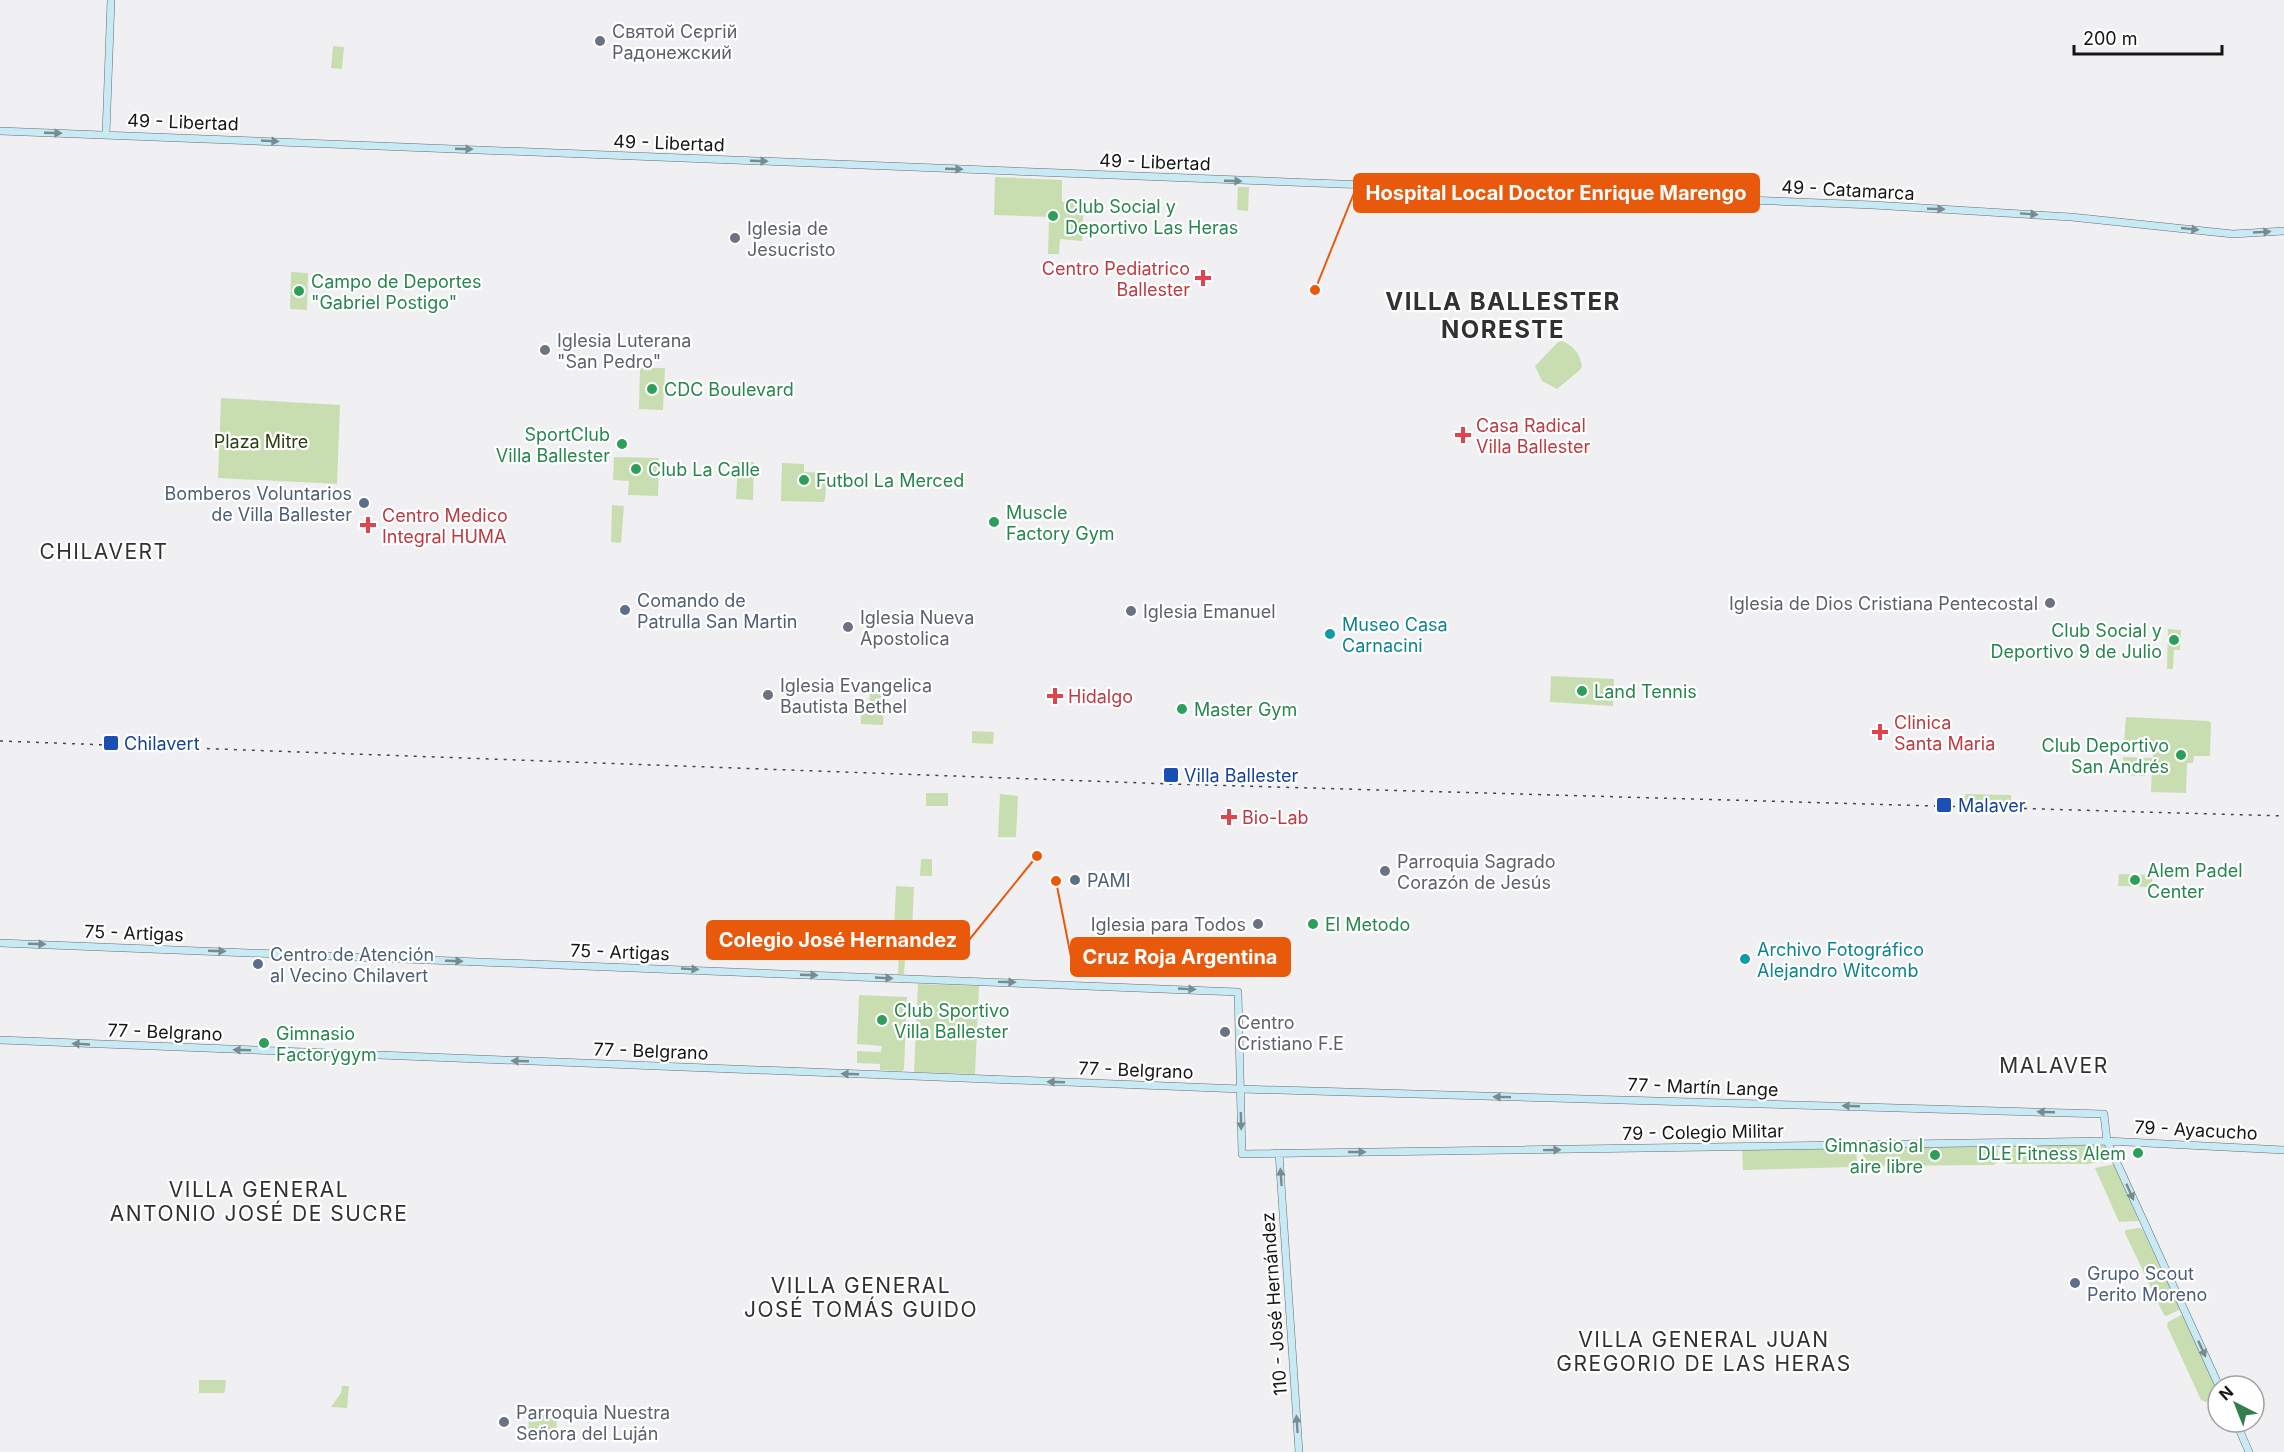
<svg xmlns="http://www.w3.org/2000/svg" width="2284" height="1452" viewBox="0 0 2284 1452" font-family="Inter,sans-serif">
	<style>
		.green { fill: #c8deb1 }
		.lines { fill: none; stroke-linecap: round; stroke-linejoin: round }
		.secondary-casing { stroke: #6b6b6d; stroke-width: 8 }
		.secondary { stroke: #c7eaf4; stroke-width: 7 }
		.rail { stroke: #444; stroke-width: 1.5; stroke-dasharray: 3 6; stroke-linecap: butt }
		.oneway { fill: #778b90 }
		.worship-dot { fill: #6b7280; stroke: #fff; stroke-width: 2 }
		.leisure-dot { fill: #2e9e5b; stroke: #fff; stroke-width: 2 }
		.health-dot { fill: #e0444e; stroke: #fff; stroke-width: 2 }
		.service-dot { fill: #5c6f8a; stroke: #fff; stroke-width: 2 }
		.culture-dot { fill: #0f9aa8; stroke: #fff; stroke-width: 2 }
		.transit-dot { fill: #1a4fb4; stroke: #fff; stroke-width: 2 }
		.labels { text-anchor: middle; dominant-baseline: central; stroke-width: 4.5; stroke-linejoin: round; paint-order: stroke }
		.worship-label { font-size: 18px; fill: #5b616d; stroke: #fff; text-anchor: start }
		.street-label { font-size: 18px; fill: #161616; stroke: #fff }
		.leisure-label { font-size: 18px; fill: #27864d; stroke: #fff; text-anchor: start }
		.health-label { font-size: 18px; fill: #be3a42; stroke: #fff; text-anchor: start }
		.park-label { font-size: 18px; fill: #2d3f12; stroke: #fff }
		.service-label { font-size: 18px; fill: #4e5e75; stroke: #fff; text-anchor: start }
		.culture-label { font-size: 18px; fill: #0d838f; stroke: #fff; text-anchor: start }
		.transit-label { font-size: 18px; fill: #164399; stroke: #fff; text-anchor: start }
		.quarter-label { font-size: 21px; letter-spacing: 1.5px; fill: #313132; stroke: #fff }
		.district-label { font-size: 24px; font-weight: bold; letter-spacing: 1.5px; fill: #313132; stroke: #fff }
		.leader { fill: none; stroke: #e8590c; stroke-width: 2 }
		.callout-dot { fill: #e8590c; stroke: #fff; stroke-width: 2 }
		.callout { fill: #e8590c; stroke: #e8590c; stroke-width: 2 }
		.callout-label { font-size: 20px; text-anchor: middle; font-weight: bold; fill: #fff }
	</style>
	<rect width="100%" height="100%" fill="#f0f0f2"/>
	<path class="green" d="M333,46L344,47L342,69L331,68Z
		M995,177L1062,180V202L1084,203L1082,241L1060,239L1059,254H1048L1049,217L994,215Z
		M1238,187H1249L1248,211L1237,210Z
		M291,272L308,273L307,310L290,309Z
		M1562,341C1573,345 1580,354 1582,366L1580,370L1557,389L1542,381L1535,366L1558,342Z
		M640,368H665L663,410L639,409Z
		M221,398L340,405L337,484L218,478Z
		M614,457L659,458L658,496L628,495L629,481L613,480Z
		M738,462H754L753,500L736,499Z
		M782,463L804,464V472L827,473L825,500L823,502L781,501Z
		M612,505L624,506L621,543L611,542Z
		M2168,629L2181,630L2180,650H2174L2173,669H2167Z
		M1551,676L1614,679L1613,706L1550,702Z
		M870,687H885L883,725L861,724V709H869Z
		M2126,717L2209,721L2211,723L2210,756H2194L2193,763H2187L2186,793L2151,792L2152,768H2146L2145,776L2123,775V757L2153,758V754L2149,751V744L2124,743Z
		M972,731L994,732L993,744L972,743Z
		M926,793H948V806H926Z
		M1000,794L1018,796L1016,837H998Z
		M1965,794L2011,795V802L1965,801Z
		M921,859H932V876H920Z
		M2119,874L2152,875V887L2118,886Z
		M896,886L914,887L912,930H907L904,974H898L900,930H894Z
		M918,984L979,986L975,1074L914,1072Z
		M859,995L907,997L904,1069L902,1071L880,1070V1064L857,1063V1051L881,1052L882,1046L857,1044Z
		M2103,1144L2106,1145L2112,1159L2088,1164H2008L2004,1163L2005,1145Z
		M1994,1145L1998,1149V1162L1993,1165L1866,1166L1863,1164L1864,1146Z
		M1856,1147L1857,1165L1855,1167L1743,1170L1742,1148Z
		M2114,1164L2139,1221L2119,1222L2095,1168Z
		M2139,1228L2143,1230L2179,1307V1310L2166,1316L2164,1315L2125,1233V1230Z
		M2181,1315L2184,1317L2218,1391V1397L2206,1402L2201,1400L2167,1326L2168,1322Z
		M199,1380H226L225,1391L223,1393H199Z
		M342,1386H349L347,1408L331,1407L341,1393Z
		M529,1415L557,1416L556,1438L528,1437Z"/>
	<g class="lines">
		<g class="secondary-casing">
			<path id="secondary" d="M0,131L1873,205L2071,217L2233,234L2284,231
				M106,134L111,0
				M0,943L1238,992L1242,1154L2107,1141L2284,1150
				M0,1040L1241,1089L2104,1114L2107,1141L2219,1386
				M1279,1153L1299,1452
				M2236,1422L2249,1452"/>
		</g>
		<use href="#secondary" class="secondary"/>
		<path class="rail" d="M0,741L1171,784L2284,816"/>
	</g>
	<defs><path id="oneway-solid" d="M-6-.8H1V-3.2L6.5 0L1 3.2V.8H-6Z" transform="scale(1.5)"/></defs>
	<g class="oneway">
		<use href="#oneway-solid" transform="translate(53 133) rotate(2)"/>
		<use href="#oneway-solid" transform="translate(270 141) rotate(3)"/>
		<use href="#oneway-solid" transform="translate(464 149) rotate(2)"/>
		<use href="#oneway-solid" transform="translate(759 161) rotate(2)"/>
		<use href="#oneway-solid" transform="translate(954 169) rotate(2)"/>
		<use href="#oneway-solid" transform="translate(1233 181) rotate(2)"/>
		<use href="#oneway-solid" transform="translate(1936 209) rotate(2)"/>
		<use href="#oneway-solid" transform="translate(2029 214) rotate(4)"/>
		<use href="#oneway-solid" transform="translate(2190 229) rotate(6)"/>
		<use href="#oneway-solid" transform="translate(2262 232) rotate(-3)"/>
		<use href="#oneway-solid" transform="translate(37 944) rotate(2)"/>
		<use href="#oneway-solid" transform="translate(217 951) rotate(2)"/>
		<use href="#oneway-solid" transform="translate(454 961) rotate(2)"/>
		<use href="#oneway-solid" transform="translate(690 969) rotate(3)"/>
		<use href="#oneway-solid" transform="translate(809 975) rotate(2)"/>
		<use href="#oneway-solid" transform="translate(884 978) rotate(3)"/>
		<use href="#oneway-solid" transform="translate(1007 982) rotate(1)"/>
		<use href="#oneway-solid" transform="translate(1187 989) rotate(3)"/>
		<use href="#oneway-solid" transform="translate(81 1044) rotate(-177)"/>
		<use href="#oneway-solid" transform="translate(242 1050) rotate(-178)"/>
		<use href="#oneway-solid" transform="translate(520 1061) rotate(-178)"/>
		<use href="#oneway-solid" transform="translate(850 1074) rotate(-178)"/>
		<use href="#oneway-solid" transform="translate(1056 1082) rotate(-178)"/>
		<use href="#oneway-solid" transform="translate(1502 1097) rotate(-179)"/>
		<use href="#oneway-solid" transform="translate(1851 1106) rotate(-178)"/>
		<use href="#oneway-solid" transform="translate(2046 1112) rotate(-178)"/>
		<use href="#oneway-solid" transform="translate(1241 1121) rotate(89)"/>
		<use href="#oneway-solid" transform="translate(1552 1150) rotate(-1)"/>
		<use href="#oneway-solid" transform="translate(1357 1152)"/>
		<use href="#oneway-solid" transform="translate(1281 1177) rotate(-94)"/>
		<use href="#oneway-solid" transform="translate(2130 1192) rotate(66)"/>
		<use href="#oneway-solid" transform="translate(2202 1349) rotate(65)"/>
		<use href="#oneway-solid" transform="translate(1297 1424) rotate(-94)"/>
	</g>
	<g class="worship-dot">
		<circle cx="600" cy="41" r="6"/>
		<circle cx="735" cy="238" r="6"/>
		<circle cx="545" cy="350" r="6"/>
		<circle cx="2050" cy="603" r="6"/>
		<circle cx="1131" cy="611" r="6"/>
		<circle cx="848" cy="627" r="6"/>
		<circle cx="768" cy="695" r="6"/>
		<circle cx="1385" cy="871" r="6"/>
		<circle cx="1258" cy="924" r="6"/>
		<circle cx="1225" cy="1032" r="6"/>
		<circle cx="504" cy="1422" r="6"/>
	</g>
	<g class="leisure-dot">
		<circle cx="1053" cy="216" r="6"/>
		<circle cx="299" cy="291" r="6"/>
		<circle cx="652" cy="389" r="6"/>
		<circle cx="622" cy="444" r="6"/>
		<circle cx="636" cy="469" r="6"/>
		<circle cx="804" cy="480" r="6"/>
		<circle cx="994" cy="522" r="6"/>
		<circle cx="2174" cy="640" r="6"/>
		<circle cx="1582" cy="691" r="6"/>
		<circle cx="1182" cy="709" r="6"/>
		<circle cx="2181" cy="755" r="6"/>
		<circle cx="2135" cy="880" r="6"/>
		<circle cx="1313" cy="924" r="6"/>
		<circle cx="882" cy="1020" r="6"/>
		<circle cx="264" cy="1043" r="6"/>
		<circle cx="2138" cy="1153" r="6"/>
		<circle cx="1935" cy="1155" r="6"/>
	</g>
	<g class="health-dot">
		<path d="M1200 269h6v6h6v6h-6v6h-6v-6h-6v-6h6z"/>
		<path d="M1460 426h6v6h6v6h-6v6h-6v-6h-6v-6h6z"/>
		<path d="M365 516h6v6h6v6h-6v6h-6v-6h-6v-6h6z"/>
		<path d="M1052 687h6v6h6v6h-6v6h-6v-6h-6v-6h6z"/>
		<path d="M1877 723h6v6h6v6h-6v6h-6v-6h-6v-6h6z"/>
		<path d="M1226 808h6v6h6v6h-6v6h-6v-6h-6v-6h6z"/>
	</g>
	<g class="service-dot">
		<circle cx="364" cy="503" r="6"/>
		<circle cx="625" cy="610" r="6"/>
		<circle cx="1075" cy="880" r="6"/>
		<circle cx="258" cy="964" r="6"/>
		<circle cx="2075" cy="1283" r="6"/>
	</g>
	<g class="culture-dot">
		<circle cx="1330" cy="634" r="6"/>
		<circle cx="1745" cy="959" r="6"/>
	</g>
	<g class="transit-dot">
		<rect x="103" y="735" width="16" height="16" rx="3"/>
		<rect x="1163" y="767" width="16" height="16" rx="3"/>
		<rect x="1936" y="797" width="16" height="16" rx="3"/>
	</g>
	<g class="labels">
		<g class="worship-label">
			<text x="612" y="31">Святой Cєргій<tspan x="612" dy="21">Pадонежский</tspan></text>
			<text x="747" y="228">Iglesia de<tspan x="747" dy="21">Jesucristo</tspan></text>
			<text x="557" y="340">Iglesia Luterana<tspan x="557" dy="21">"San Pedro"</tspan></text>
			<text x="2038" y="603" text-anchor="end">Iglesia de Dios Cristiana Pentecostal</text>
			<text x="1143" y="611">Iglesia Emanuel</text>
			<text x="860" y="617">Iglesia Nueva<tspan x="860" dy="21">Apostolica</tspan></text>
			<text x="780" y="685">Iglesia Evangelica<tspan x="780" dy="21">Bautista Bethel</tspan></text>
			<text x="1397" y="861">Parroquia Sagrado<tspan x="1397" dy="21">Corazón de Jesús</tspan></text>
			<text x="1246" y="924" text-anchor="end">Iglesia para Todos</text>
			<text x="1237" y="1022">Centro<tspan x="1237" dy="21">Cristiano F.E</tspan></text>
			<text x="516" y="1412">Parroquia Nuestra<tspan x="516" dy="21">Señora del Luján</tspan></text>
		</g>
		<g class="street-label">
			<text transform="translate(183 122) rotate(2)">49 - Libertad</text>
			<text transform="translate(669 143) rotate(2)">49 - Libertad</text>
			<text transform="translate(1155 162) rotate(2)">49 - Libertad</text>
			<text transform="translate(1848 190) rotate(3)">49 - Catamarca</text>
			<text transform="translate(134 933) rotate(2)">75 - Artigas</text>
			<text transform="translate(620 952) rotate(2)">75 - Artigas</text>
			<text transform="translate(165 1032) rotate(2)">77 - Belgrano</text>
			<text transform="translate(651 1051) rotate(2)">77 - Belgrano</text>
			<text transform="translate(1136 1070) rotate(2)">77 - Belgrano</text>
			<text transform="translate(1703 1087) rotate(2)">77 - Martín Lange</text>
			<text transform="translate(2196 1130) rotate(3)">79 - Ayacucho</text>
			<text transform="translate(1703 1132) rotate(-1)">79 - Colegio Militar</text>
			<text transform="translate(1274 1304) rotate(-94)">110 - José Hernández</text>
		</g>
		<g class="leisure-label">
			<text x="1065" y="206">Club Social y<tspan x="1065" dy="21">Deportivo Las Heras</tspan></text>
			<text x="311" y="281">Campo de Deportes<tspan x="311" dy="21">"Gabriel Postigo"</tspan></text>
			<text x="664" y="389">CDC Boulevard</text>
			<text x="610" y="434" text-anchor="end">SportClub<tspan x="610" dy="21">Villa Ballester</tspan></text>
			<text x="648" y="469">Club La Calle</text>
			<text x="816" y="480">Futbol La Merced</text>
			<text x="1006" y="512">Muscle<tspan x="1006" dy="21">Factory Gym</tspan></text>
			<text x="2162" y="630" text-anchor="end">Club Social y<tspan x="2162" dy="21">Deportivo 9 de Julio</tspan></text>
			<text x="1594" y="691">Land Tennis</text>
			<text x="1194" y="709">Master Gym</text>
			<text x="2169" y="745" text-anchor="end">Club Deportivo<tspan x="2169" dy="21">San Andrés</tspan></text>
			<text x="2147" y="870">Alem Padel<tspan x="2147" dy="21">Center</tspan></text>
			<text x="1325" y="924">El Metodo</text>
			<text x="894" y="1010">Club Sportivo<tspan x="894" dy="21">Villa Ballester</tspan></text>
			<text x="276" y="1033">Gimnasio<tspan x="276" dy="21">Factorygym</tspan></text>
			<text x="1923" y="1145" text-anchor="end">Gimnasio al<tspan x="1923" dy="21">aire libre</tspan></text>
			<text x="2126" y="1153" text-anchor="end">DLE Fitness Alem</text>
		</g>
		<g class="health-label">
			<text x="1190" y="268" text-anchor="end">Centro Pediatrico<tspan x="1190" dy="21">Ballester</tspan></text>
			<text x="1476" y="425">Casa Radical<tspan x="1476" dy="21">Villa Ballester</tspan></text>
			<text x="382" y="515">Centro Medico<tspan x="382" dy="21">Integral HUMA</tspan></text>
			<text x="1068" y="696">Hidalgo</text>
			<text x="1894" y="722">Clinica<tspan x="1894" dy="21">Santa Maria</tspan></text>
			<text x="1242" y="817">Bio-Lab</text>
		</g>
		<g class="park-label">
			<text x="261" y="441">Plaza Mitre</text>
		</g>
		<g class="service-label">
			<text x="352" y="493" text-anchor="end">Bomberos Voluntarios<tspan x="352" dy="21">de Villa Ballester</tspan></text>
			<text x="637" y="600">Comando de<tspan x="637" dy="21">Patrulla San Martin</tspan></text>
			<text x="1087" y="880">PAMI</text>
			<text x="270" y="954">Centro de Atención<tspan x="270" dy="21">al Vecino Chilavert</tspan></text>
			<text x="2087" y="1273">Grupo Scout<tspan x="2087" dy="21">Perito Moreno</tspan></text>
		</g>
		<g class="culture-label">
			<text x="1342" y="624">Museo Casa<tspan x="1342" dy="21">Carnacini</tspan></text>
			<text x="1757" y="949">Archivo Fotográfico<tspan x="1757" dy="21">Alejandro Witcomb</tspan></text>
		</g>
		<g class="transit-label">
			<text x="124" y="743">Chilavert</text>
			<text x="1184" y="775">Villa Ballester</text>
			<text x="1958" y="805">Malaver</text>
		</g>
		<g class="quarter-label">
			<text x="104" y="551">CHILAVERT</text>
			<text x="2054" y="1065">MALAVER</text>
			<text x="259" y="1189">VILLA GENERAL<tspan x="259" dy="24">ANTONIO JOSÉ DE SUCRE</tspan></text>
			<text x="861" y="1285">VILLA GENERAL<tspan x="861" dy="24">JOSÉ TOMÁS GUIDO</tspan></text>
			<text x="1704" y="1339">VILLA GENERAL JUAN<tspan x="1704" dy="24">GREGORIO DE LAS HERAS</tspan></text>
		</g>
		<g class="district-label">
			<text x="1503" y="301">VILLA BALLESTER<tspan x="1503" dy="28">NORESTE</tspan></text>
		</g>
	</g>
	<path class="leader" d="M1315 290L1354 193M1037 856L969 940M1056 881L1071 957"/>
	<g class="callout-dot">
		<circle cx="1315" cy="290" r="6"/>
		<circle cx="1037" cy="856" r="6"/>
		<circle cx="1056" cy="881" r="6"/>
	</g>
	<g class="callout">
		<rect x="1354" y="174" width="405" height="38" rx="6"/>
		<rect x="707" y="921" width="262" height="38" rx="6"/>
		<rect x="1071" y="938" width="219" height="38" rx="6"/>
	</g>
	<g class="callout-label">
		<text x="1556" y="200">Hospital Local Doctor Enrique Marengo</text>
		<text x="838" y="947">Colegio José Hernandez</text>
		<text x="1180" y="964">Cruz Roja Argentina</text>
	</g>
	<g transform="translate(2236 1404) rotate(318)"><circle r="28" fill="#ffffff" stroke="#a2a2a2" stroke-width="1.5"/>
	<path d="M0-4.5L10 22L0 15L-10 22Z" fill="#337e4d"/>
	<text y="-9" font-size="16" font-weight="bold" text-anchor="middle" fill="#161616">N</text>
	</g>
	<path d="M2074 45v9h148v-9" fill="none" stroke="#161616" stroke-width="3"/>
	<text x="2083" y="45" font-size="18" fill="#161616" stroke="#ffffff" stroke-width="4.5" paint-order="stroke">200 m</text>
</svg>
